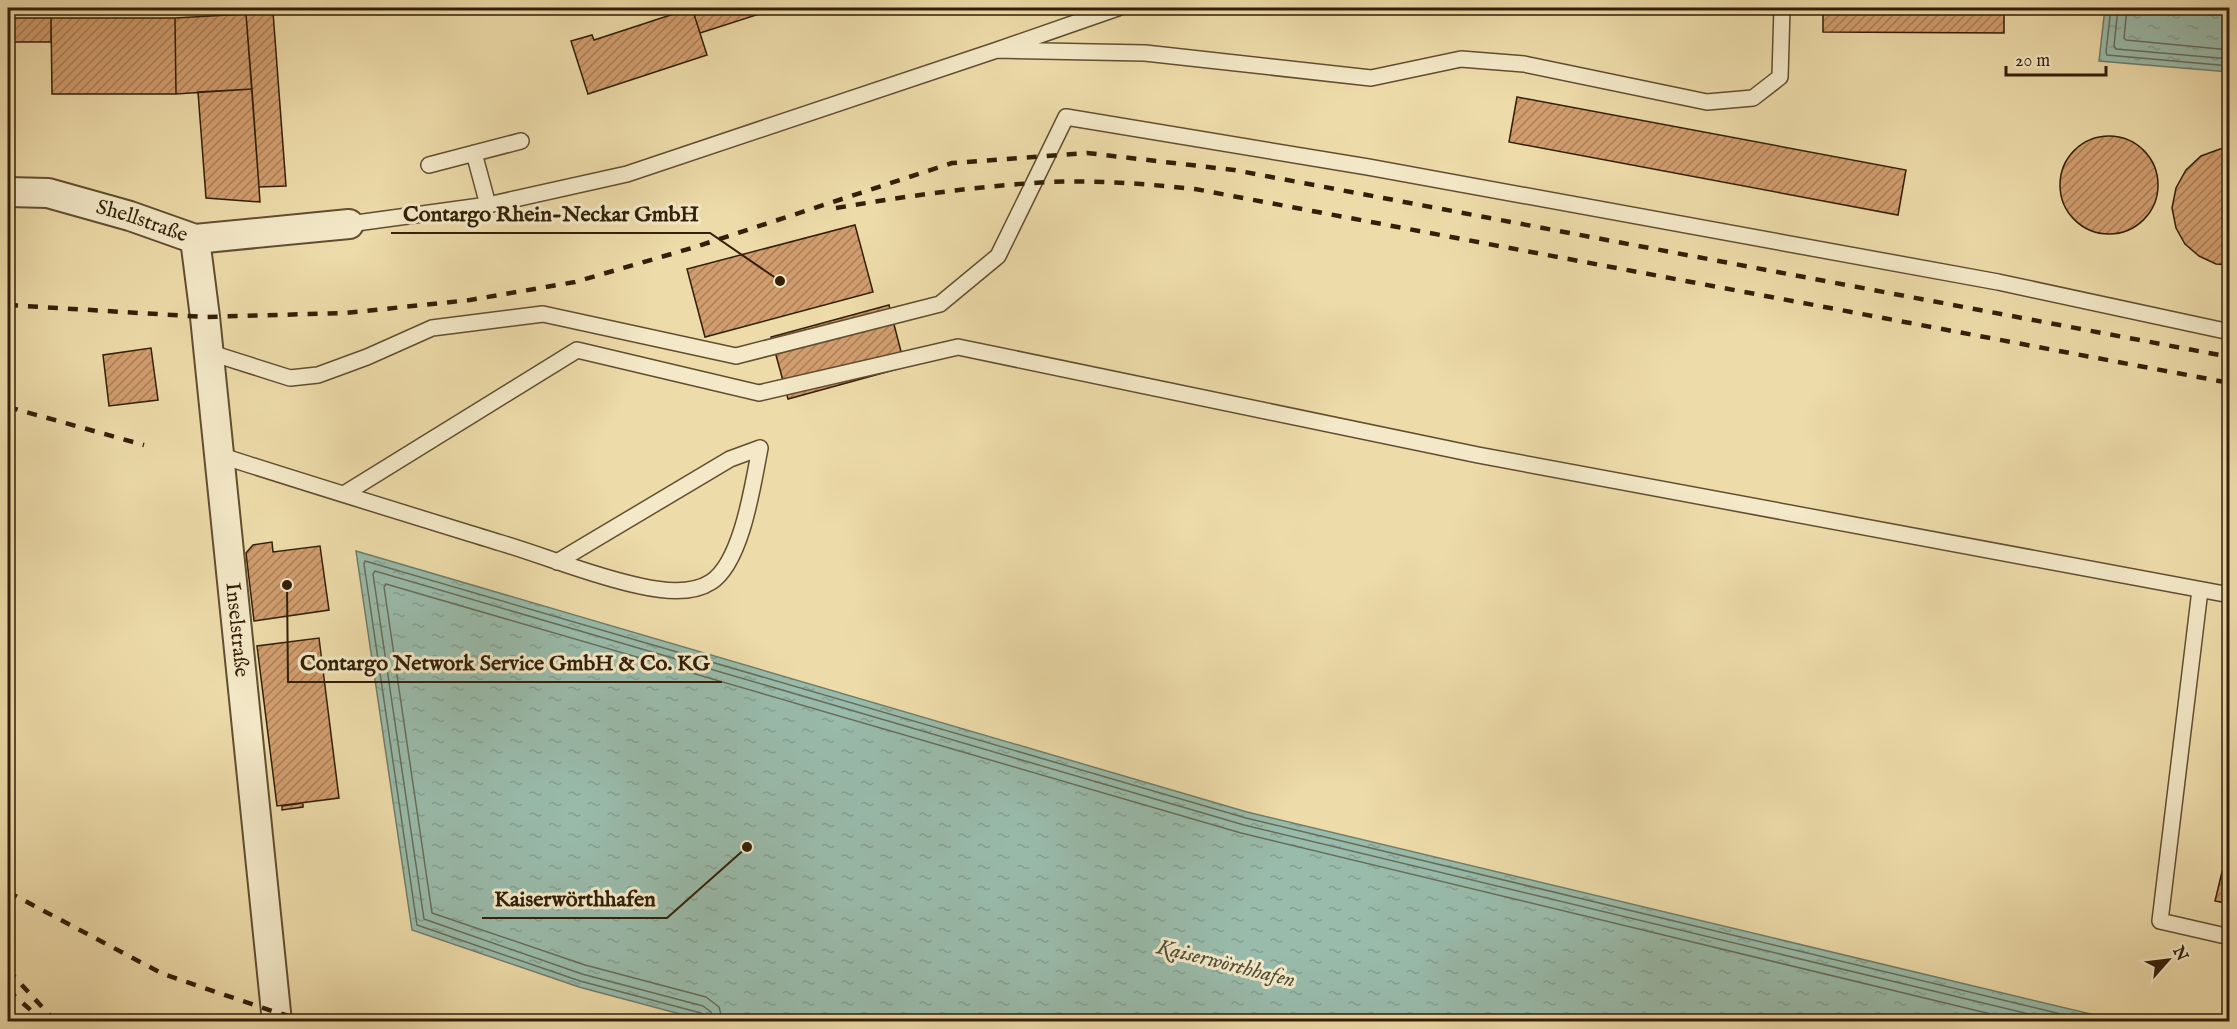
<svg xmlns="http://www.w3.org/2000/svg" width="2237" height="1029" viewBox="0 0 2237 1029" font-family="'IM FELL English',serif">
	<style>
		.water { fill: url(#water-ripples); stroke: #707d69; stroke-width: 1.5 }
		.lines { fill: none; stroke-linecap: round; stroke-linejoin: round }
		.shore { stroke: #666d59; stroke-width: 1.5 }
		.building { fill: url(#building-hatch); stroke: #321f07; stroke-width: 1.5 }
		.service-casing { stroke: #614e30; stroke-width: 18 }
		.minor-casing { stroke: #614e30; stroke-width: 32 }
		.service { stroke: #f3e8c7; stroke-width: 15 }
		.minor { stroke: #f3e8c7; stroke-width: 28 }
		.rail { stroke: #321f07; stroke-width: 4.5; stroke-dasharray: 10 10; stroke-linecap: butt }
		.labels { text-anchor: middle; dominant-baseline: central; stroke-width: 6; stroke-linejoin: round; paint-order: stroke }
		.street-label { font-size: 21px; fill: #321f07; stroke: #f3e8c7 }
		.water-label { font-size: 22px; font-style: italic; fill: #514e38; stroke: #f3e8c7 }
		.leader { fill: none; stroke: #321f07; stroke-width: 2 }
		.callout-dot { fill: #321f07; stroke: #f3e8c7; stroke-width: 2 }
		.callout-label { font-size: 22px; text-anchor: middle; font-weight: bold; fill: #321f07; stroke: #f3e8c7; stroke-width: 6; stroke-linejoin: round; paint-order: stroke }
	</style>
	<defs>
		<pattern id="water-ripples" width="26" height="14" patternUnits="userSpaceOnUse" patternTransform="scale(1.5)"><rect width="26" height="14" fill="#99bbab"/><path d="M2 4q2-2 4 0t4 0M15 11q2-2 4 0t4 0" fill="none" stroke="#84a092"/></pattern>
		<pattern id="building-hatch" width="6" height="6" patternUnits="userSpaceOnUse" patternTransform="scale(1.5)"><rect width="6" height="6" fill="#d19d6e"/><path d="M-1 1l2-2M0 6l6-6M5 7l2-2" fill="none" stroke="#aa7f58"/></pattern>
	</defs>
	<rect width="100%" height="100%" fill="#eddba9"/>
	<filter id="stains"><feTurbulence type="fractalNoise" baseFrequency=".00333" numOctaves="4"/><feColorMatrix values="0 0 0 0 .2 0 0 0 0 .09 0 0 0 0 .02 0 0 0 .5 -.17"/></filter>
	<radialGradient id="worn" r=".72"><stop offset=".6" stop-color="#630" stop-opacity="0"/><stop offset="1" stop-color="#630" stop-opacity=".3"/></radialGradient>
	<path class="water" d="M2105,8H2229V72L2099,61Z
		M356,551L1247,812L2120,1021L710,1022L579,987L412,930Z"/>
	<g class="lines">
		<path class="shore" d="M2111,8L2106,52L2107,55L2230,66
			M2118,8L2114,46L2116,49L2230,59
			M2127,8L2124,38L2126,40L2230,50
			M706,1022L705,1016L701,1013L580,981L417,925L364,564L365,561L1246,818L2094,1022
			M714,1022L711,1012L703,1006L582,974L424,919L373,574L375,571L1244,825L2062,1022
			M723,1022L719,1007L706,997L585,965L432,913L384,587L386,584L1241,833L2024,1022"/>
	</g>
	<path class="building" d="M692,8L707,55L588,94L571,41L592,35L594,40Z
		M692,8H778L700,33Z
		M1823,8H2004V33L1823,32Z
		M273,12L286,186L259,187L246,14Z
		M246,14L252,89L176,94L175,18Z
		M8,18H51V42H8Z
		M51,18H175L176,94H52Z
		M252,89L260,202L206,198L198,92Z
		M1517,97L1906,170L1898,215L1509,142Z
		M2060 185a49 49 0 1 1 98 0a49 49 0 1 1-98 0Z
		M2220,149H2230V265L2216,264L2199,256L2185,244L2176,228L2172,208L2176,188L2186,170L2201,156Z
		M855,225L873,292L705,337L687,269Z
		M889,305L905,367L788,399L771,337Z
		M151,348L158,400L109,406L103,355Z
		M272,542L273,552L320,546L329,610L254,621L246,553L253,545Z
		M319,638L339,798L277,806L257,646Z
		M303,803V807L282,810V806Z
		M2222,872L2230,874V904L2215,901Z"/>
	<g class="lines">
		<g class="service-casing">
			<path id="service" d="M997,50L1145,53L1371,78L1461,59L1524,64L1707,102L1753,98L1780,77L1782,8
				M474,153L488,205
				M429,165L521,141
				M349,224L488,205L627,174L997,50L1118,8
				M208,352L290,378L318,375L367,357L432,328L543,314L736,356L940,304L998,256L1066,117L1368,167L1998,282L2230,332
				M219,455C312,485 407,514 501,543C548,557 592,576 640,586C662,591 691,595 711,582C742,562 753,484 760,448
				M344,494L577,350L759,393L958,347L1478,455L2230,595
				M557,562L730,459L760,448
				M2200,590L2160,921L2230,937"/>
		</g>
		<g class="minor-casing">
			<g id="minor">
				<path id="s1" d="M8,192L48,193L130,216L195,239L349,224"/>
				<path id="s2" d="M195,239L205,317L277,1022"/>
			</g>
		</g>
		<use href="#service" class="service"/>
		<use href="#minor" class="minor"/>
		<path class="rail" d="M836,208C907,196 978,186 1049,182C1098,180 1147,184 1195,189L2230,383
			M8,305L205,317L346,313L470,300L575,282L692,248L952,163L1087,153L1234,170L2230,357
			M8,407L144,445
			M8,892L163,974L275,1012L311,1022
			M8,970L56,1022
			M8,990L44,1022"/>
	</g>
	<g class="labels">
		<g class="street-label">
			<text stroke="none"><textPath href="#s1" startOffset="138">Shellstraße</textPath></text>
			<text stroke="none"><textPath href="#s2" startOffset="393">Inselstraße</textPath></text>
		</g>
		<g class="water-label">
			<text transform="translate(1226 964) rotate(14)">Kaiserwörthhafen</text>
		</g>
	</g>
	<path class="leader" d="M780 281L710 233H391M287 585L288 682H722M747 847L667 918H482"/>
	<g class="callout-dot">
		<circle cx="780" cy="281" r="6"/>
		<circle cx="287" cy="585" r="6"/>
		<circle cx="747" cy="847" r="6"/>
	</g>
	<g class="callout-label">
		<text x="551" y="221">Contargo Rhein-Neckar GmbH</text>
		<text x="505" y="670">Contargo Network Service GmbH &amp; Co. KG</text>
		<text x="575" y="906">Kaiserwörthhafen</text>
	</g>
	<rect width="2237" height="1029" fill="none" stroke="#eddba9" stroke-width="30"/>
	<rect x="9" y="9" width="2219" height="1011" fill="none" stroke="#321f07" stroke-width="3"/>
	<rect x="15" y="15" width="2207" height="999" fill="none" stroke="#321f07" stroke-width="1.5"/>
	<g transform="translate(2168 960) rotate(62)" stroke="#f3e8c7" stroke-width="4.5" paint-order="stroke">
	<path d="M0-4.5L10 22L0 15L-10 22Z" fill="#321f07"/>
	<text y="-9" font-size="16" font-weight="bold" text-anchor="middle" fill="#321f07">N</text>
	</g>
	<path d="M2006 66v9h100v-9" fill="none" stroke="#321f07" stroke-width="3"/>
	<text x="2015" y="66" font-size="18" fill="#321f07" stroke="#f3e8c7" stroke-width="4.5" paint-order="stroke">20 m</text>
	<rect width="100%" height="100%" filter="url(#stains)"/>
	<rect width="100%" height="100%" fill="url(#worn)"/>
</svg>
